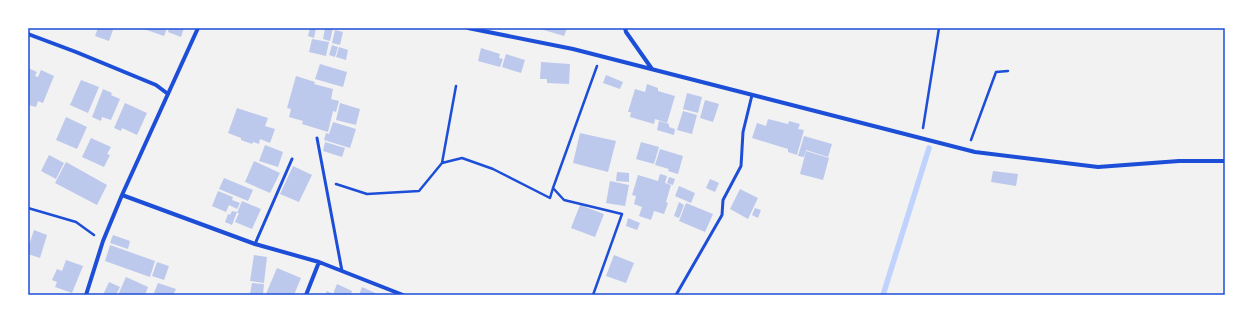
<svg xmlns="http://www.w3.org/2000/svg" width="1253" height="323" viewBox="0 0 1253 323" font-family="'Fira Sans Condensed',sans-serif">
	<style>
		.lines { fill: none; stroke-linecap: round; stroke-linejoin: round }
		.stream { stroke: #bfd3fe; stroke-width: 5.5 }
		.building { fill: #bdc9ec }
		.path { stroke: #1d4ed8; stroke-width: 2.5 }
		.service { stroke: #1d4ed8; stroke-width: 3 }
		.minor { stroke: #1d4ed8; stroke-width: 4 }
		.neatline { fill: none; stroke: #1d4ed8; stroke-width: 1.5 }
	</style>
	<rect width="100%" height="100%" fill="#f2f2f2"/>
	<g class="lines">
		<path class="stream" d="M883,295L929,148"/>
	</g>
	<path class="building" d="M98,28H106L113,30L109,41L95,36Z
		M141,28H167L164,36Z
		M169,28H184L181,37L168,32Z
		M310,28H316L314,38L308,36Z
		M325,28H333L330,41L323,39Z
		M537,28H567L564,36Z
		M335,30L343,32L340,45L332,43Z
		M312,39L329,42L326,56L309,52Z
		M332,45L338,47L335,57L329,55Z
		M339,47L348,50L346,60L336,57Z
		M481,48L500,54L499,58L503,59L500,67L478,61Z
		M506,54L525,60L521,73L502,67Z
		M541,62L570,64L569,84L547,83V79H540Z
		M320,64L347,72L343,87L315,79Z
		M28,68L37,72L35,76L38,77L41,70L54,76L43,103L38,101L36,107L28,105Z
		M606,75L623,82L620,89L603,83Z
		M296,76L315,82L314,84L333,89L331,99L339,101L336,112L333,111L328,132L302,124L303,121L289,117L291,109L287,108Z
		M81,80L99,87L88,113L70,105Z
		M647,84L658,88V91L675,96L667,123L655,119L654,124L630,117L631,112H628L635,89L645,92Z
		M103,89L112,93L111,95L120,99L111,120L102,117L101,121L92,117Z
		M687,93L702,97L698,113L683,109Z
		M705,100L719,104L713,122L700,118Z
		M125,103L147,113L137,135L122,128L121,131L114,128Z
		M340,103L360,109L356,125L336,120Z
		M237,108L268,118L265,126L275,129L270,143L260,139L259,144L253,142L252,144L241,140V138L228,133Z
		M683,111L697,115L692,134L677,130Z
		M66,117L87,127L77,149L56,140Z
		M768,119L788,124L789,121L800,124L798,129L804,130L797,155L788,152V149L752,138L757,123L766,126Z
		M659,121L669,124V127L675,129L674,135L657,130Z
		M333,122L356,129L350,148L324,140L326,133L329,134Z
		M580,133L616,141L608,172L573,163Z
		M804,136L832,144L828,157L806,150L804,157L798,156Z
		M91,138L111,147L107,154L110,155L104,167L82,157Z
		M325,142L345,148L342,157L323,151Z
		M641,142L659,147L654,164L636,159Z
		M265,145L283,152L278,167L259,161Z
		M660,149L683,156L678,174L668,171L669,169L655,165Z
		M806,151L829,158L823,180L800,174Z
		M49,155L64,163L56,179L41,171Z
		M254,161L280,173L270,193L245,182Z
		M66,162L107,185L97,205L55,183Z
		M293,166L312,175L299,202L280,194Z
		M993,171L1018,174L1016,186L991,182Z
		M617,172L629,173V182L616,181Z
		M660,174L667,176L665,183L671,185L666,202L668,203L664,214L654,211L651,220L639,216L642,207L634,204L636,196L632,195L638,175L658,181Z
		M669,177L675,179L673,185L667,183Z
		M224,178L253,190L248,201L219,189Z
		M710,179L719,183L715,192L706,188Z
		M610,181L629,185L625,206L606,203Z
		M679,186L695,193L691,203L675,196Z
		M740,189L758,198L748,219L730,209Z
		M218,191L233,197L232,200L240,203L237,209L229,205L226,212L212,206Z
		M242,201L261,209L252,229L235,222L239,213H237Z
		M679,202L684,205L679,218L674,216Z
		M686,203L713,214L705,232L679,221Z
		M580,205L604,214L595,237L571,228Z
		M755,208L761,210L758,218L752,215Z
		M232,211L237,212L232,225L225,222L228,214L230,215Z
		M628,218L640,223L637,230L626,226Z
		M34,230L47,235L40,258L28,254V248Z
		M113,235L130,241L128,249L110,243Z
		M110,245L155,261L150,277L105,261Z
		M254,255L267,257L264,283L250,281Z
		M614,255L634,263L626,283L606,276Z
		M66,260L83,266L72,293L55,287L57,282L52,280L57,269L62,271Z
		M157,262L169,266L164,280L152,276Z
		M277,268L301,278L294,295L266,294Z
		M126,277L148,287L145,295H118Z
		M109,282L120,287L116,295H103Z
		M158,283L176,289L173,295H159L154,293Z
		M252,283L264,284L263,295L250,294Z
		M337,284L352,291L351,295H325L327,291L333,294Z
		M362,287L380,295H359Z"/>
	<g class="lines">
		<path class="path" d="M923,128L939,28
			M971,140L996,72L1008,71
			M442,163L462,158L493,169L550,198L553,188
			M336,184L367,194L419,191L442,163L456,86
			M28,208L76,222L94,235
			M593,295L622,214L564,200L553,188L597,66"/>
		<path class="service" d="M317,138L342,271
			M255,244L292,159
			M676,295L722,215L723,200L741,166L743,132L752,95"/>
		<path class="minor" d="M468,28L573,49L975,152L1098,167L1179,161H1225
			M625,28L626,32L652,69
			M28,34L76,52L156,85L168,94
			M122,195L255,244L319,262L403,295
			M86,295L103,241L122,195L198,28
			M306,295L319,262"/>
	</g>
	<rect width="1253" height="323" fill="none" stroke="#ffffff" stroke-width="58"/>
	<rect x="29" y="29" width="1195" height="265" class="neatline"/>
</svg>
